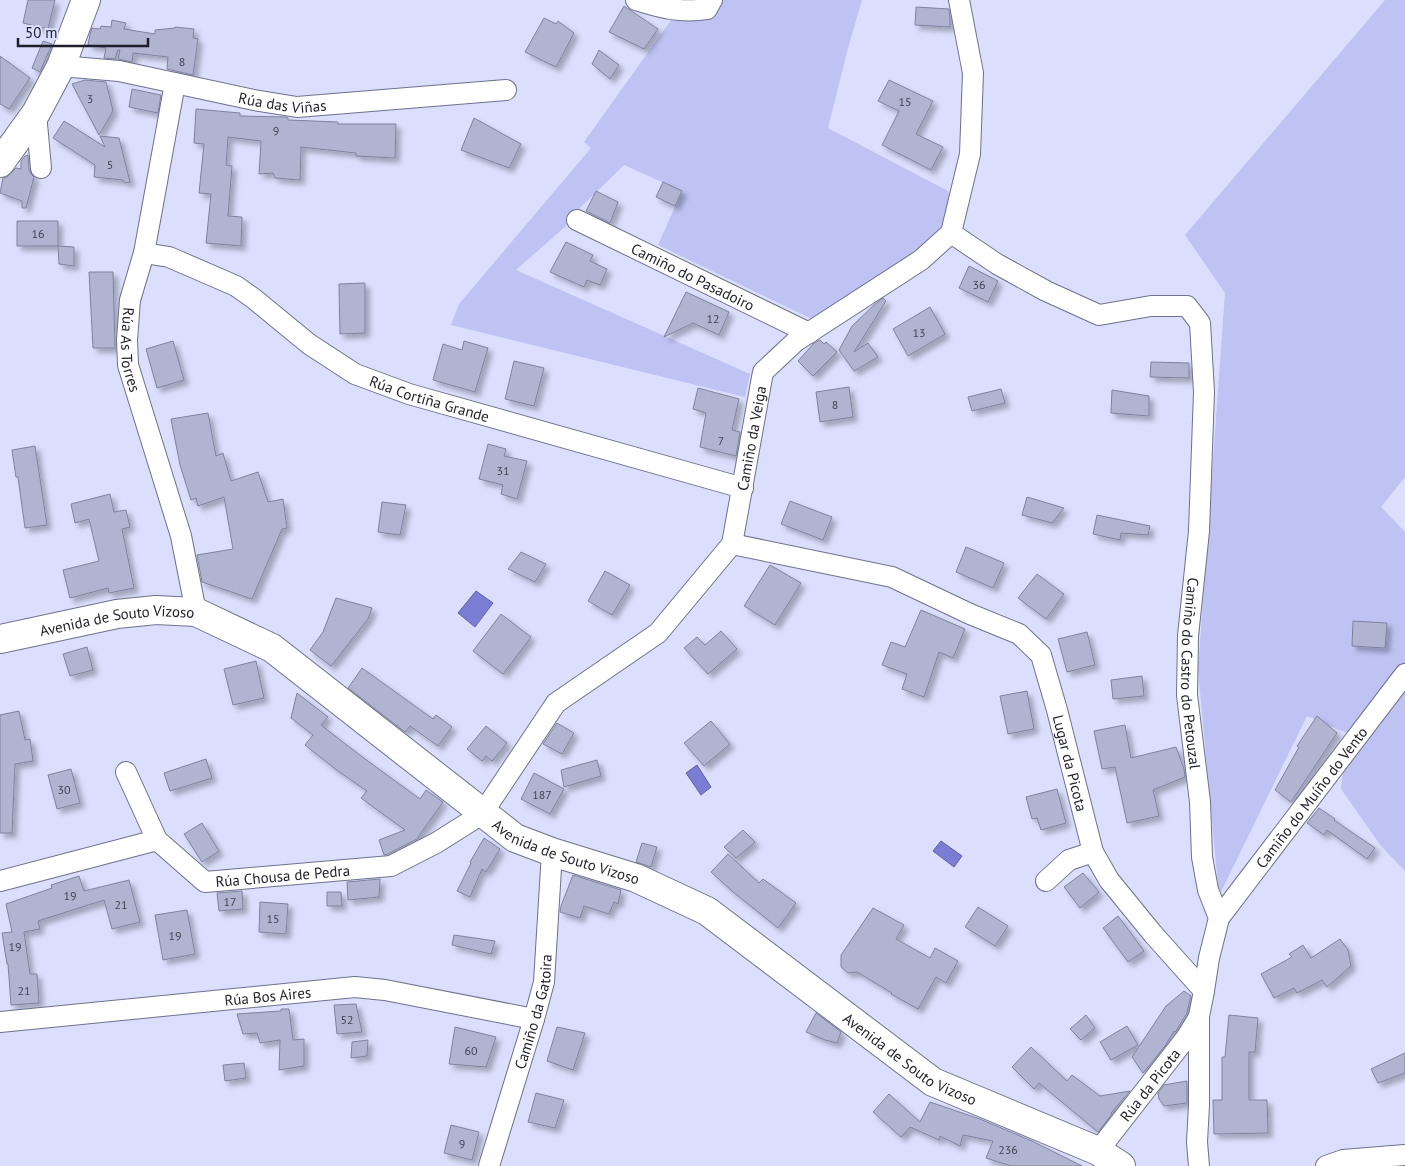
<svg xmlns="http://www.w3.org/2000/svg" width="1405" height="1166" viewBox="0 0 1405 1166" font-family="'PT Sans',sans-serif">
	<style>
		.green { fill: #bec3f3 }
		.water { fill: #7a7dd3; stroke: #5e61a0 }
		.building { fill: #b1b4d1; stroke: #7f829e; filter: url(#shadow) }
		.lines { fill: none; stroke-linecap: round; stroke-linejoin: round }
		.street-casing { stroke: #6e718c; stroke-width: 22 }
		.secondary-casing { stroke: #6e718c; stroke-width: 30 }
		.street { stroke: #fff; stroke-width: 20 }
		.secondary { stroke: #fff; stroke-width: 28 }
		.labels { text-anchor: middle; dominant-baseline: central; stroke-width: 5; stroke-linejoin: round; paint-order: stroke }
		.number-label { font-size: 12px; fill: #434454 }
		.street-label { font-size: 15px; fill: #1e1f2a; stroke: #dbdffd }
	</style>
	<defs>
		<filter id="shadow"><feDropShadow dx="4.5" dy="4.5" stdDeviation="2.5" flood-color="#0004"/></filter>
	</defs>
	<rect width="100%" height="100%" fill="#dbdffd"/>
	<path class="green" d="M716,0H862L848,48L828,128L948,191L952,201L945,228L894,272L814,320L658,245L682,191L624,165L581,207L566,226L516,270L750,374L745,397L451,325L459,304L591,148L584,142L674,16Z
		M1385,0H1405V477L1381,507L1405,532V871L1381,846L1341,789L1347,733L1307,716L1219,896L1198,670L1225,293L1185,235Z"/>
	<path class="water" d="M476,591L493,603L475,627L458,613Z
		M697,765L711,787L701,795L686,773Z
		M941,841L962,856L954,867L933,851Z"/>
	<path class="building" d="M28,0H55L48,29L23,23Z
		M624,6L658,29L644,49L609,32Z
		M916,7L949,9L950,18V27L915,25Z
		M544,18L556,24L558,21L574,33L556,67L525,52Z
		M112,20L126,23L124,29L155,34V30L175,28V27L194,29L193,38L198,39L193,75L167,69L168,57L133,53L132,62L118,59L120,50H118L115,59L104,58L106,48L88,45L90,34L92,28L100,29L101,26L111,27Z
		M43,41L52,44L40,72L32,68Z
		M599,50L619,65L610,79L592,64Z
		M0,56L30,78L9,109L0,104Z
		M85,80L106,82L113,111L99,135L72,84Z
		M889,80L933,101L916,134L943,147L931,170L882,145L899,111L878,101Z
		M132,89L161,95L158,113L129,107Z
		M196,109L240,113V116L286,117L288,118V120L338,122V124H396L395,158L356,156V153L301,147L300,180L275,178L273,173L259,174L261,141L228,137L226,165L232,166L228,216L242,217L241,246L206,243L211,194L199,193L204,144L194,143Z
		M474,118L521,144L509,168L461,150Z
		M64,121L105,147L100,136L119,138L130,182L125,183L123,180L94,177L95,165L53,138Z
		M28,155L29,170L31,174L34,177L26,208H22V201L0,193L3,178L7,177L16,168L21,169V161L25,156Z
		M663,182L682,191L675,206L656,197Z
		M596,191L618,202L610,223L586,211Z
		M17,221H58V246H17Z
		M566,242L593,255L590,261L607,269L600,285L587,280L584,287L550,272Z
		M58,246L74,247V266L59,264Z
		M969,266L998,281L988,302L959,288Z
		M89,272H113L115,348H93Z
		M365,283V333L340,334L339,284Z
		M686,292L729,312L719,335L693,323L664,337Z
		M883,298L886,301L854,352L868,343L878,357L854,371L839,350L852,326L874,305Z
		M930,307L945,334L908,356L893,329Z
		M820,340L824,344L826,342L837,352L813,376L798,361L814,343Z
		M173,341L184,380L157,388L146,349Z
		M464,341L488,348L475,392L433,380L443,344L462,350Z
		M514,361L544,368L534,406L505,399Z
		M1151,362L1189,363V378L1150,377Z
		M849,387L853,417L820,422L816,392Z
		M698,388L739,399L732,430L740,432L736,456L700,447L706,413L693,409Z
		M1001,389L1005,403L972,411L968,397Z
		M1112,390L1149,396V416L1111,413Z
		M208,413L216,456L223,453L231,481L258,472L268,502L283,499L287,528L282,529L252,599L202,582L197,555L233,549L224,497L198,506L196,498L191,500L180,465L171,419Z
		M488,444L506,449L504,456L527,461L517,499L501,494L503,485L479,479Z
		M35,446L47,525L25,528L18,477H16L12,450Z
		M110,494L114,512L126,510L130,527L122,529L134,588L109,593L108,588L70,598L63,570L99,561L89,519L75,523L71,504Z
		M1027,497L1064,508L1052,523L1022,515Z
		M790,501L832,517L823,540L781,524Z
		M382,502L406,505L400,535L378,532Z
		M1097,515L1150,526L1148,535L1121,533L1120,540L1093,534Z
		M966,547L1004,563L993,588L956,572Z
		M521,552L546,564L535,582L508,569Z
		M770,565L801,583L775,625L744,606Z
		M605,571L630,585L612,615L588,601Z
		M1037,574L1064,594L1046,619L1018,598Z
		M336,598L372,608L368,619L331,666L310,650L323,632Z
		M921,610L965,629L953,658L939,652L924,697L902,689L907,674L882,665L891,642L905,647Z
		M501,614L531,637L503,674L473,651Z
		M1353,621L1387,623L1385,648L1352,646Z
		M721,631L737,649L708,674L684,648L697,637L705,645Z
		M1087,632L1095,665L1067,672L1058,639Z
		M87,647L93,670L70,676L63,654Z
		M256,661L264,698L233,705L224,669Z
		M362,668L433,719L436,715L452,727L438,746L410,726L405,732L348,688Z
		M1142,676L1144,696L1113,699L1111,680Z
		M1027,691L1034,729L1008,734L1000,696Z
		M297,693L328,717L321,725L361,756L420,799L426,790L443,802L418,837L419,838L388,854L384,855L379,840L405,830L361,798L367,791L338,771L305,745L313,735L291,718Z
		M19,711L25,740L30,739L33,761L15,764L12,833H0V715Z
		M1317,716L1337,733L1291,802L1275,790L1299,747L1297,746Z
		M711,721L730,744L704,766L684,743Z
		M557,723L574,733L562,754L543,744Z
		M1125,725L1131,758L1176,747L1184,769L1185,777L1153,790L1159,816L1127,823L1115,767L1102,769L1094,731Z
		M486,726L507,743L492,761L486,756L482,761L467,749Z
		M206,759L212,778L170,791L164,773Z
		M597,760L601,776L564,787L561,770Z
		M71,769L80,803L57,809L48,775Z
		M534,773L564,789L550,814L521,799Z
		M1057,789L1066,823L1041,830L1037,818L1032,819L1026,797Z
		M1319,808L1335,819L1334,820L1375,848L1367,859L1327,830L1324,835L1307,823Z
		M202,823L219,851L202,862L184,834Z
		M743,830L755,842L736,858L724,847Z
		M484,838L500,849L486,872L482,869L470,897L457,891L471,863L470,862Z
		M642,843L657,847L651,867L636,862Z
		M728,854L759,883L763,879L796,903L778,928L732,891L711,872Z
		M1083,873L1099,892L1080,908L1064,887Z
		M573,875L621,890L618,904L614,902L609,914L584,906L580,918L560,912L561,906Z
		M79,876L84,891L129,880L140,922L112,929L104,900L38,921L40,929L24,932L30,974H37L39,1003L11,1005L8,964H7L2,933L12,932L6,904L52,888L51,885Z
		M380,879L379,897L348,900L347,882Z
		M242,891L243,909L219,911L217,893Z
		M327,892H341L342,906H327Z
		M260,902L288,904L286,934L259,932Z
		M978,907L1008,926L995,946L965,927Z
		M873,908L904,925L896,939L930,958L935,948L958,961L946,983L936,977L918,1009L891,994L892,993L857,972L848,973L841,967V955Z
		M187,910L195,954L163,960L155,915Z
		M1118,916L1144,951L1128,962L1103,928Z
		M454,935L495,941L491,954L452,945Z
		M1340,939L1348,950L1351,966L1327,987L1322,980L1297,993L1294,988L1274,998L1261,974L1292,957L1289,954L1303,945L1311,958Z
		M1184,991L1191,996L1187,1013L1176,1031L1175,1032L1174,1031L1165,1046L1143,1073L1132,1057L1166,1006Z
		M356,1004L362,1032L337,1034L334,1005Z
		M281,1009H289L293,1040L304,1039V1066L279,1070L280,1040L260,1043L257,1033L243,1034L237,1014L281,1011Z
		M816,1013L841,1032L837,1043L825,1040L806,1032Z
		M1086,1015L1095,1028L1081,1040L1070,1029Z
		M1229,1015L1258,1018L1255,1052H1249V1100H1267L1268,1133L1214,1134L1213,1100H1222V1057H1225Z
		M1127,1026L1138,1045L1111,1060L1100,1042Z
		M455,1027L496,1037L486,1067L449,1064Z
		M557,1027L585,1033L573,1070L547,1061Z
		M368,1040L367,1056L351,1058L352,1042Z
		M1031,1047L1067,1081L1072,1075L1100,1096L1130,1091L1111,1113L1112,1114L1098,1132L1039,1083L1034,1089L1012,1067Z
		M1405,1053V1073L1378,1083L1371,1069Z
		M244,1063L246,1078L225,1081L223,1065Z
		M1187,1081V1103L1164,1106L1159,1099L1158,1093L1164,1085Z
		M536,1093L564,1100L555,1128L528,1122Z
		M889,1094L920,1122L930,1102L980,1119L1032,1141L1082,1166H1011L986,1158L993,1141L963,1135L960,1146L940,1136L939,1140L910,1127L901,1137L873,1112Z
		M451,1125L479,1132L472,1160L444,1153Z"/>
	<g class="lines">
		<g class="street-casing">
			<g id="street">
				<path d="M636,0C661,8 680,13 707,9L712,0"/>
				<path id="s1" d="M61,66L119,71L254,100L297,107L506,90"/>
				<path id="s2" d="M175,83L144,253L130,300L127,340L128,365L181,536L196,612"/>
				<path d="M36,113L41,168"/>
				<path id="s3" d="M577,220L809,333"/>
				<path id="s4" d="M951,233L997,264L1046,291L1099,315L1151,306H1187L1200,323L1204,392L1199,531L1188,636L1187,695L1200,802L1202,857L1208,890L1219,918L1209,958L1204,991L1199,1016V1105L1197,1142L1199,1166"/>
				<path id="s5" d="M144,253L169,257L236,286L253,298L309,344L355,374L409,394L743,488"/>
				<path id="s6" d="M732,544L892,577L970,614L1019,634L1041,655L1057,710L1093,852L1109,880L1153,934L1204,991"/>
				<path d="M126,772L157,840"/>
				<path id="s7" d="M0,881L157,840L205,882L391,866L436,843L482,814L556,703L658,633L732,544L763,372L796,341L921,260L951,233L970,154L973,73L959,0"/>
				<path d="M1046,881L1069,860L1093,852"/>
				<path id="s8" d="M1219,918L1405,674"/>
				<path id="s9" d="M0,1022L355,987L385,990L534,1019"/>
				<path id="s10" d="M1098,1151L1186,1038L1199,1017"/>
				<path id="s11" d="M489,1166L534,1019L544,982L552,852"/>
				<path d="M1326,1166L1343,1160L1405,1155"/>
			</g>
		</g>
		<g class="secondary-casing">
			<g id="secondary">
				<path d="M0,163L36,113L61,66L86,0"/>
				<path id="s12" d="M0,639L117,614L156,610L196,612L272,648L515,838L552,852L636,878L707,911L933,1082L1098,1151L1121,1166"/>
			</g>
		</g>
		<use href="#street" class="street"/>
		<use href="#secondary" class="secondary"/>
	</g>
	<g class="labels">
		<g class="number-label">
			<text x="182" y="61">8</text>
			<text x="90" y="98">3</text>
			<text x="905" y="101">15</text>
			<text x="276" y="130">9</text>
			<text x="110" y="164">5</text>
			<text x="38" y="233">16</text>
			<text x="979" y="284">36</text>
			<text x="713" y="318">12</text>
			<text x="919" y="332">13</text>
			<text x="835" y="404">8</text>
			<text x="721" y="440">7</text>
			<text x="503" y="470">31</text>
			<text x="64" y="789">30</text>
			<text x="542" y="794">187</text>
			<text x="70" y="895">19</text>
			<text x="230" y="901">17</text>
			<text x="121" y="904">21</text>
			<text x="273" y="918">15</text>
			<text x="175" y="935">19</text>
			<text x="15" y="946">19</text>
			<text x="24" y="990">21</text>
			<text x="347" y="1019">52</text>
			<text x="471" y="1050">60</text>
			<text x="462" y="1143">9</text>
			<text x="1008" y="1149">236</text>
		</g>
		<g class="street-label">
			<text stroke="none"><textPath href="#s1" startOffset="225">Rúa das Viñas</textPath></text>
			<text stroke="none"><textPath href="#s3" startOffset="129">Camiño do Pasadoiro</textPath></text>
			<text stroke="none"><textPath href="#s2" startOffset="272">Rúa As Torres</textPath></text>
			<text stroke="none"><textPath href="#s5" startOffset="325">Rúa Cortiña Grande</textPath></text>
			<text stroke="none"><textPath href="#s7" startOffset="998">Camiño da Veiga</textPath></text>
			<text stroke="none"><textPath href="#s12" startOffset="119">Avenida de Souto Vizoso</textPath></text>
			<text stroke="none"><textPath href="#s4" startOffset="631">Camiño do Castro do Petouzal</textPath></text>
			<text stroke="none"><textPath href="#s6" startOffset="445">Lugar da Picota</textPath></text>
			<text stroke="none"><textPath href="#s8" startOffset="152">Camiño do Muíño do Vento</textPath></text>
			<text stroke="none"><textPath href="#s12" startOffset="644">Avenida de Souto Vizoso</textPath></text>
			<text stroke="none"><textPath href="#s7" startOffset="304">Rúa Chousa de Pedra</textPath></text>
			<text stroke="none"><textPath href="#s9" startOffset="269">Rúa Bos Aires</textPath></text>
			<text stroke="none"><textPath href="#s11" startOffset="161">Camiño da Gatoira</textPath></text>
			<text stroke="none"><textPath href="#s12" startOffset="1049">Avenida de Souto Vizoso</textPath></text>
			<text stroke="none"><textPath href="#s10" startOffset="84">Rúa da Picota</textPath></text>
		</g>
	</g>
	<path d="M18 38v8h130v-8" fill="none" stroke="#1e1f2a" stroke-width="2.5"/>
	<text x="25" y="38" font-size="15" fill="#1e1f2a" stroke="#dbdffd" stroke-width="4" paint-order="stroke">50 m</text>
</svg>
